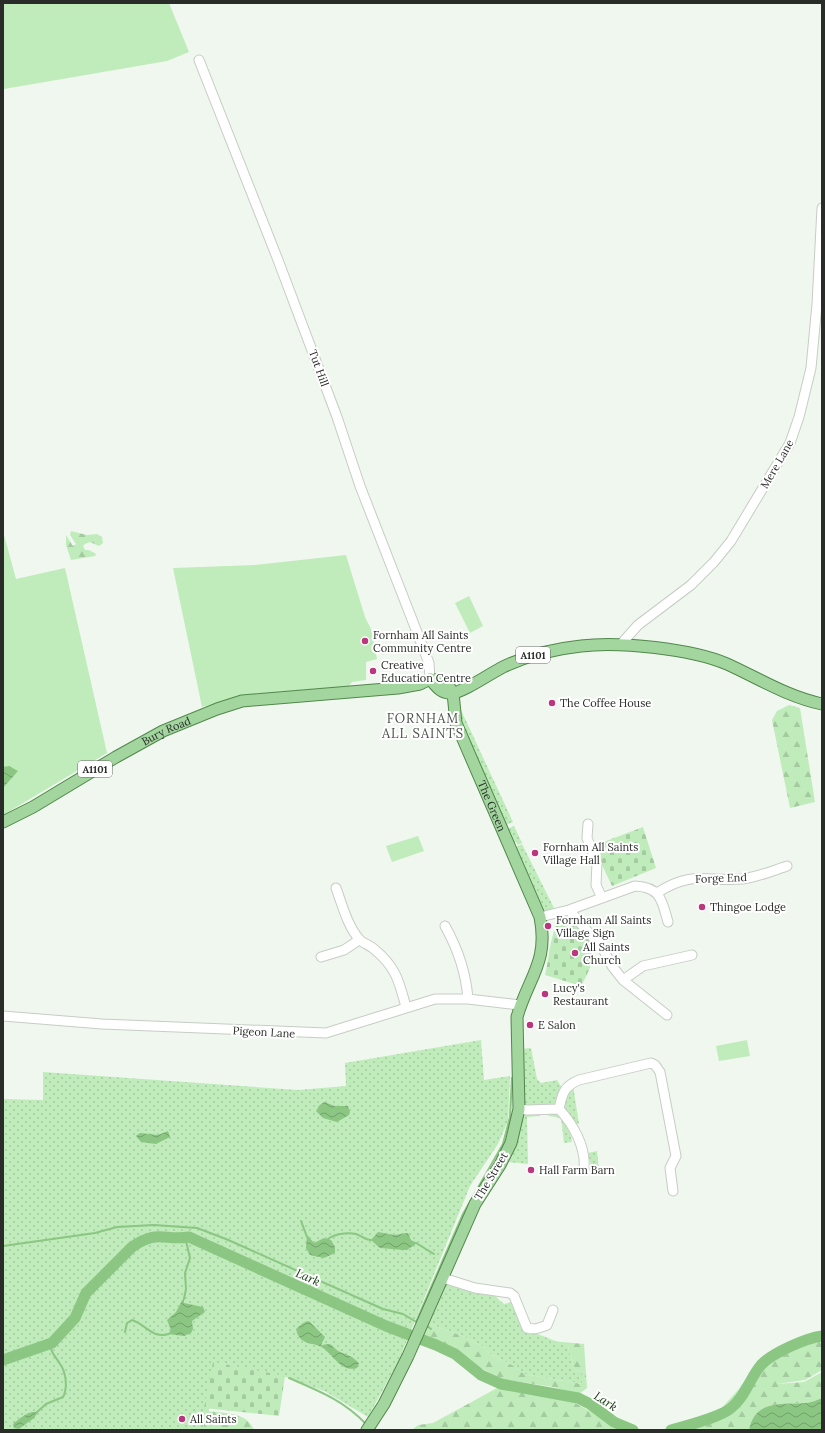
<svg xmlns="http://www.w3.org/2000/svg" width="825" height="1433" viewBox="0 0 825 1433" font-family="Lora,serif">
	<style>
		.grass { fill: url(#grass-dots) }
		.forest { fill: url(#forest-firs) }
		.cemetery { fill: url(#cemetery-stones) }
		.green { fill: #bfecba }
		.water { fill: url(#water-waves) }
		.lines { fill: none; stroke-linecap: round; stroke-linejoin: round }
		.stream { stroke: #8bc683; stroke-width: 2 }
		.river { stroke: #8bc683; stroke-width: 11 }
		.minor-casing { stroke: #c6cdc5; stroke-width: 11 }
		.major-casing { stroke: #51884b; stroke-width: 13 }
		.minor { stroke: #fff; stroke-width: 9 }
		.major { stroke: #a3d59e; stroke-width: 11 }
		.poi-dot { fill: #ba377d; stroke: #fff; stroke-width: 1.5 }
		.labels { text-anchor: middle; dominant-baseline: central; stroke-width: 4; stroke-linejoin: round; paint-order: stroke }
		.shield { fill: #fff; stroke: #696b69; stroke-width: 1 }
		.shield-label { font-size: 10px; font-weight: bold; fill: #292c29 }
		.street-label { font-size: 11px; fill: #292c29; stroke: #fff }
		.poi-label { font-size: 11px; fill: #292c29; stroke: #fff; text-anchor: start }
		.water-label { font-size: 12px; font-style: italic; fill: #10390c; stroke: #fff }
		.quarter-label { font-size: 13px; letter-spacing: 1px; fill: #4d534d; stroke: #fff }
	</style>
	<defs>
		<pattern id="grass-dots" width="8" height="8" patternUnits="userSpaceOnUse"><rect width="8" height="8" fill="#bfecba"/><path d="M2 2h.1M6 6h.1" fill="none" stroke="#a4cba0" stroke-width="1.8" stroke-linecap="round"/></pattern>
		<pattern id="forest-firs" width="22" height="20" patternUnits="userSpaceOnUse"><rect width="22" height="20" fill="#bfecba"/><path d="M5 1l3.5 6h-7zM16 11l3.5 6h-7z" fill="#a4cba0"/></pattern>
		<pattern id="cemetery-stones" width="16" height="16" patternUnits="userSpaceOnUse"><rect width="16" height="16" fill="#bfecba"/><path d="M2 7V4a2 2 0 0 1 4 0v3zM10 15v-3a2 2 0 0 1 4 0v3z" fill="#a4cba0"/></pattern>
		<pattern id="water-waves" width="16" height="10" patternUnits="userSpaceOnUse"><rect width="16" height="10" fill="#8bc683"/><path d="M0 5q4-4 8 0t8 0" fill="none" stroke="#72a16b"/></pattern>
	</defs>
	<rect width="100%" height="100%" fill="#f0f7ef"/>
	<path class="grass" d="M461,710L513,822L504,826L458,714Z
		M514,826L522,843L518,845L516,842L513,843L507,829Z
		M522,844L554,908L546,911L541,909L513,849Z
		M481,1040L484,1080L510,1076L508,1121L498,1144L470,1186L399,1360L368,1417L326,1392L290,1378L218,1363L206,1425L208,1430H3V1099L43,1100V1072L298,1090L346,1086L345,1063Z
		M531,1048L537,1079L541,1083L557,1080L562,1088L556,1104L554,1106L529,1108L522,1101L521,1049Z
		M573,1085L579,1124L572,1123L564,1107L565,1090Z
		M545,1112H557C564,1122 571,1130 572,1142L564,1143L561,1118L549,1116Z
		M540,1113V1116L527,1117L528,1164L507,1162L522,1117L526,1114Z
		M597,1151L599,1170H592L588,1153Z
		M446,1283L496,1293L497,1298L504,1304L512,1302L525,1329L568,1346L574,1369L582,1373V1384L524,1374L512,1365L491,1355L484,1347L460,1335L427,1323Z"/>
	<path class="forest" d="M71,531L87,535L97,534L102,537L103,543L99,546L90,542L85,544L83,546L85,550H89L96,554L95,556L71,560L66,545V535L73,546L76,544L70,535Z
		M789,705L800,708L815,802L790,808L772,720L777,711Z
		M427,1323L460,1335L484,1347L491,1355L512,1365L524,1374L582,1384V1373L574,1369L568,1346L552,1341L584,1344L587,1388L579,1394L553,1387L502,1379L473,1364L462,1354L448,1345L421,1334Z
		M822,1337V1370L805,1380L776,1384L804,1382L822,1372V1398C817,1400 812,1402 807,1403C785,1405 755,1398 749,1430H664L694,1423L717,1413L738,1390L751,1372L777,1350L797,1341Z
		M499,1387L550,1394L566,1398L624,1430H412L418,1425L433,1423Z
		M204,1411C221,1413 247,1411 254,1430H205L203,1422L195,1413Z"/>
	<path class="cemetery" d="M643,827L656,868L612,886L593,846Z
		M563,914C568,916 573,921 578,925C601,943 594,963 581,986L545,975C550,956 550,929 563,914Z
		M213,1362L285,1376L279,1416L204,1408Z"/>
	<path class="green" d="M3,3H169L189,52L167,61L4,89L3,123Z
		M3,531L16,579L65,568L107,753L3,815Z
		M346,555L365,617L371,629L377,659L366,662V680L352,682L349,686L252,694L202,707L173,568L255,565Z
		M469,596L483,626L470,633L455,603Z
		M418,836L424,851L392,862L386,846Z
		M747,1040L750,1056L719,1061L716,1046Z"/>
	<path class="water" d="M9,766L18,771L3,788V767Z
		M324,1102L335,1106H348L350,1112L349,1115L337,1122L323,1118L316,1111L319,1106Z
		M168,1131L170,1137L156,1144L141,1142L136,1136L140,1133L158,1135Z
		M378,1232L394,1235L408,1233L411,1240L417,1243L407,1250H403L380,1248L371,1240Z
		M307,1235L314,1243L324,1238L331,1240L335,1247V1253L324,1258L310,1255L306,1248Z
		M184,1297V1303L203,1307L205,1312L192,1321L193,1329L191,1333L184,1336L168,1334L171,1330L167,1320L176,1312Z
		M309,1321L325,1337L321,1345L330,1344L338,1351L352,1357L359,1363L357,1368C342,1373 333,1355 323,1348C313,1341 300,1347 296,1329L303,1323Z
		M822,1398V1430H749C755,1398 785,1405 807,1403C812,1402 817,1400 822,1398Z
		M33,1412H38L34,1418L19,1429L14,1428L13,1424C19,1419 26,1413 33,1412Z"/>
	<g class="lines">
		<path class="stream" d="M301,1221L307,1237
			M327,1240C333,1234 347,1232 356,1234C362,1236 365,1240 371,1240
			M416,1243L434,1254
			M3,1246L95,1233L117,1227L154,1225L197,1228L226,1239L383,1309L403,1314L418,1323
			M184,1299L186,1289L185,1273L190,1258L186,1241L189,1238
			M416,1322L463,1214L503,1144L510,1117L512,1078
			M427,1326L431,1329
			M125,1332L127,1323L132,1320C147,1325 152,1339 169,1334
			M289,1378C319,1391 343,1400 366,1424
			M36,1413L46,1404L63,1397C68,1388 66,1372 60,1364C56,1357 50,1352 50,1344"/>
		<path class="river" d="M3,1360L52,1343L75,1318L86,1293L132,1247C158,1229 164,1241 189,1237L386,1326L436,1345L455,1354L481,1375L501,1384L578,1398L590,1404L614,1422L633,1430
			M671,1430C688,1425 719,1418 731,1408C745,1397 750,1378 761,1365C772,1353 806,1338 822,1336"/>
		<g class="minor-casing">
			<path id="minor" d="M199,60L278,260L337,417L360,486L429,663L430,679
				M622,643L638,625L691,585L714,562L731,541L790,443L799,417L811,368L817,304L822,208
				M588,824L587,838L597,863L596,885L602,898
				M336,888C342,904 347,925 359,939C362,943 370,945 374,949C396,967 399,981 406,1007
				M657,893C692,870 706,882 742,879C758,877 772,871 787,866
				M569,910L603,949L612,966L623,980L667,1015
				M540,917L569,910L635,886C661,887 662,901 668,922
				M445,926C458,949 466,973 468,999
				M321,957L344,950L359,940
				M623,980L643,966L692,955
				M3,1016L102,1024L326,1033L435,999H468L520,1005
				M519,1109L527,1110L559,1109
				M584,1168C586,1147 573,1124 559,1109C562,1094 564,1086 579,1080L651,1063L655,1065L660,1072L676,1156L670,1168L673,1191
				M443,1278L475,1288L510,1293L514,1296L527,1328C536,1330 539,1328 547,1325L553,1310"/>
		</g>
		<g class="major-casing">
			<g id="major">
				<path d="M430,679C436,686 441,694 452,693C462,693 491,673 503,667C528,655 553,649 581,646C619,641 692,649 727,664C758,678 788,697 822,704"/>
				<path id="s1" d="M3,822L33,807L116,757L163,731L217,709L242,701L398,688L420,684L430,679L441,681L448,685L453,693L456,723L540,917C549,962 528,978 517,1017L519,1109L511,1143L500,1165L475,1204L408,1356L384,1404L367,1430"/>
			</g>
		</g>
		<use href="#minor" class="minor"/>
		<use href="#major" class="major"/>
	</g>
	<g class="poi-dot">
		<circle cx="365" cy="641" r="4"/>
		<circle cx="373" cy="671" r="4"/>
		<circle cx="552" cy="703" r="4"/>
		<circle cx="535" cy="853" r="4"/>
		<circle cx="702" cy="907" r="4"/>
		<circle cx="548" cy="926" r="4"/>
		<circle cx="575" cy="953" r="4"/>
		<circle cx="545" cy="994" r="4"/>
		<circle cx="530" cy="1025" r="4"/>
		<circle cx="531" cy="1170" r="4"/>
		<circle cx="182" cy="1419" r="4"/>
	</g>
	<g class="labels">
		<g class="shield">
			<rect x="516" y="647" width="34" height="16" rx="3"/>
			<rect x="78" y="761" width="34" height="16" rx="3"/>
		</g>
		<g class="shield-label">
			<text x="533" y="655">A1101</text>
			<text x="95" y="769">A1101</text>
		</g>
		<g class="street-label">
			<text transform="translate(319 368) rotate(70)">Tut Hill</text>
			<text transform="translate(777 464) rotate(-60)">Mere Lane</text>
			<text stroke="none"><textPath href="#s1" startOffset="187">Bury Road</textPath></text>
			<text stroke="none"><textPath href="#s1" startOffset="608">The Green</textPath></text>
			<text transform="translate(721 878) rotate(-2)">Forge End</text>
			<text transform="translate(264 1032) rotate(3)">Pigeon Lane</text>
			<text transform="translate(491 1176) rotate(-59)">The Street</text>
		</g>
		<g class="poi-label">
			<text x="373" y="635">Fornham All Saints<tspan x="373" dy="13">Community Centre</tspan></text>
			<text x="381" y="665">Creative<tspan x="381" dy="13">Education Centre</tspan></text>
			<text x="560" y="703">The Coffee House</text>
			<text x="543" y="847">Fornham All Saints<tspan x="543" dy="13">Village Hall</tspan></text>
			<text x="710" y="907">Thingoe Lodge</text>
			<text x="556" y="920">Fornham All Saints<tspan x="556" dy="13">Village Sign</tspan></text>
			<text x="583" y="947">All Saints<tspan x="583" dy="13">Church</tspan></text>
			<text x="553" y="988">Lucy's<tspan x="553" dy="13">Restaurant</tspan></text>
			<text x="538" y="1025">E Salon</text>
			<text x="539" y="1170">Hall Farm Barn</text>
			<text x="190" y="1419">All Saints</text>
		</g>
		<g class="water-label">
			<text transform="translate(308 1277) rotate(24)">Lark</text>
			<text transform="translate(606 1401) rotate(33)">Lark</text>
		</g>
		<g class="quarter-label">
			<text x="423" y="718">FORNHAM<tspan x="423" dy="15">ALL SAINTS</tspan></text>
		</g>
	</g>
	<rect width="825" height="1433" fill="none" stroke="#292c29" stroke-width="8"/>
</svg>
